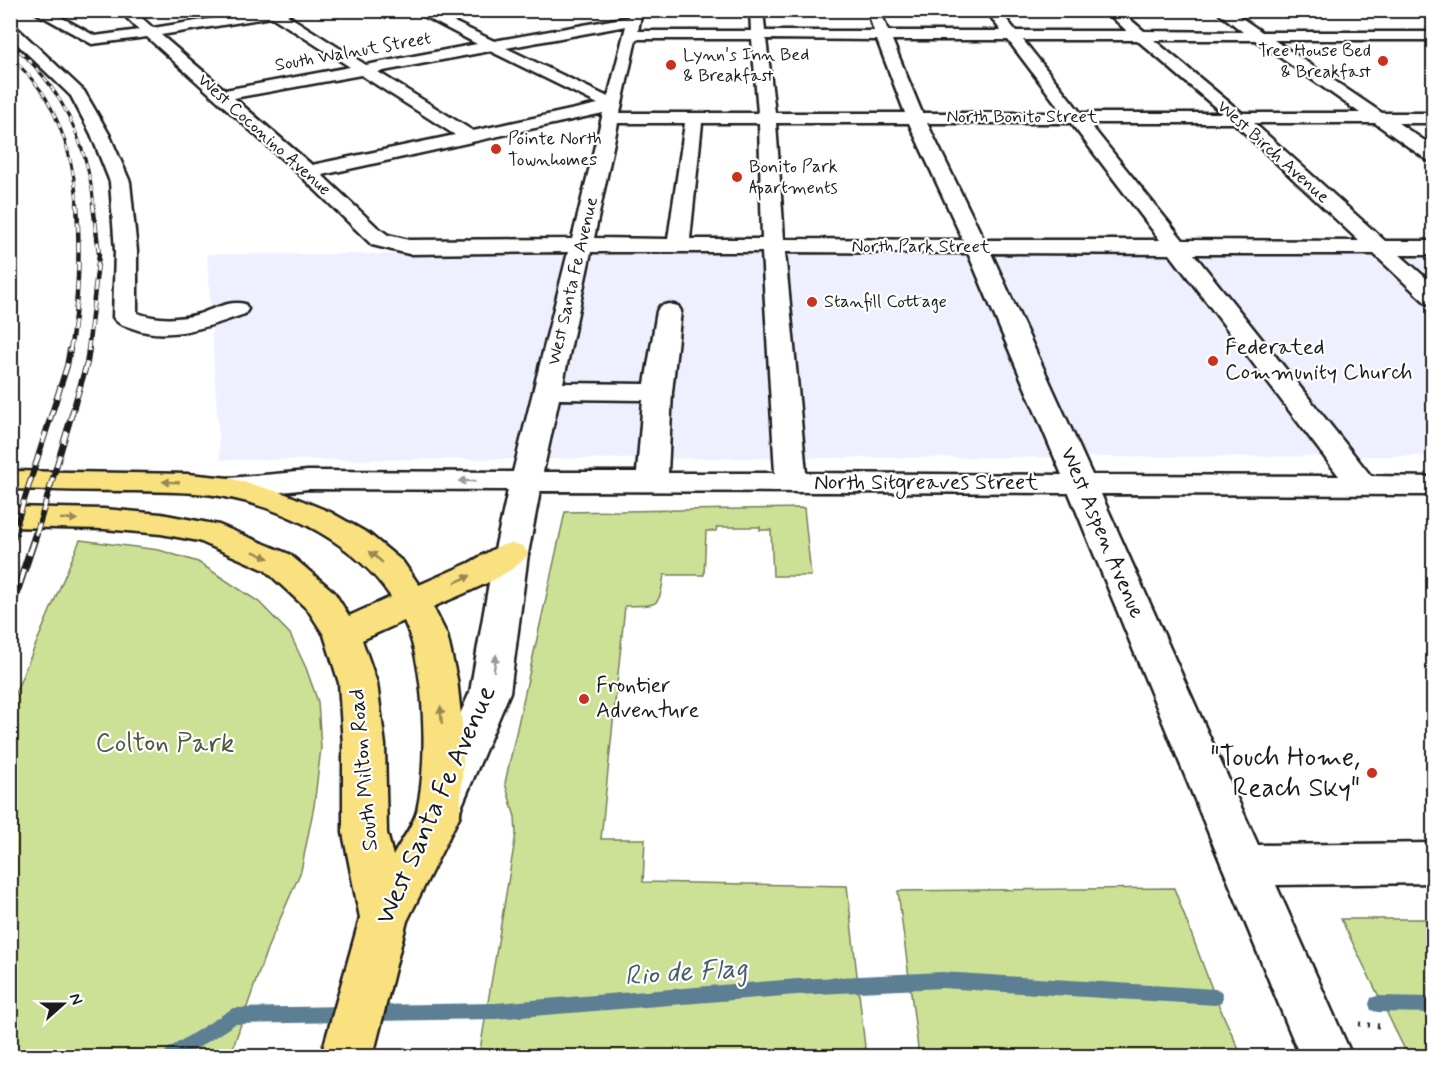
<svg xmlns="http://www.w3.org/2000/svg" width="1444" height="1067" viewBox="0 0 1444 1067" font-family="Mynerve,sans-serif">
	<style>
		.built { fill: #eef0ff }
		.green { fill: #cde196; stroke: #747e59; stroke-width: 1.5 }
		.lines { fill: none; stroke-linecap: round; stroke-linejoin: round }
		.stream { fill: #5b7f94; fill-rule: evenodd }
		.minor-casing { stroke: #1c1c1c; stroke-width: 5 }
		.major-casing { stroke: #1c1c1c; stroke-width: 5 }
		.path { stroke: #1c1c1c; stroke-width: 5; stroke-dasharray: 2 7; stroke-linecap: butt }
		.minor { fill: #fff; fill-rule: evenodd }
		.major { fill: #fae180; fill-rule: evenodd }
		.rail-far3-casing { stroke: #1c1c1c; stroke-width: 3 }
		.rail-far2-casing { stroke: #1c1c1c; stroke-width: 4.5 }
		.rail-far1-casing { stroke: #1c1c1c; stroke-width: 6 }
		.rail-casing { stroke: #1c1c1c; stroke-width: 8 }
		.rail-far3 { stroke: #fff; stroke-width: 2; stroke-dasharray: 6; stroke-linecap: butt }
		.rail-far2 { stroke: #fff; stroke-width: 3; stroke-dasharray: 10; stroke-linecap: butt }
		.rail-far1 { stroke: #fff; stroke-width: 4; stroke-dasharray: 12; stroke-linecap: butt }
		.rail { stroke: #fff; stroke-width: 5; stroke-dasharray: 15; stroke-linecap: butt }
		.oneway { fill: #999 }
		.oneway2 { fill: #968853 }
		.poi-dot { fill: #c8321e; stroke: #fff; stroke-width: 2 }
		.labels { text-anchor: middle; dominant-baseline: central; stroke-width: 4.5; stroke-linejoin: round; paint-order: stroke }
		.far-poi-label { font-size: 18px; fill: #1c1c1c; stroke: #fff; text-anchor: start }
		.far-street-label { font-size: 18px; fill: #1c1c1c; stroke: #fff }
		.poi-label { font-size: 22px; fill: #1c1c1c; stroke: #fff; text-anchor: start }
		.street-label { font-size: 22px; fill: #1c1c1c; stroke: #fff }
		.near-park-label { font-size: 27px; fill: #515741; stroke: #fff }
		.near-poi-label { font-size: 27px; fill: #1c1c1c; stroke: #fff; text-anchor: end }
		.near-street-label { font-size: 27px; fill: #1c1c1c; stroke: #fff }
		.near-water-label { font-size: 28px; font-style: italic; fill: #465e6c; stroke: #fff }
	</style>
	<rect width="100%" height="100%" fill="#fff"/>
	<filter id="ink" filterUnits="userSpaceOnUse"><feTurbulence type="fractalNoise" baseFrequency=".0167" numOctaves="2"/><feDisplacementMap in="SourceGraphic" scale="12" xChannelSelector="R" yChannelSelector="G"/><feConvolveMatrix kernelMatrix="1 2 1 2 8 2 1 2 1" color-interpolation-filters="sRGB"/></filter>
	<g filter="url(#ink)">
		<path class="built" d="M207,254L1433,255V456L220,460Z"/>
		<path class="green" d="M804,508L811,576H773L771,530H760V527H717L716,531H706L704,575H664C659,609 658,605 625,606L601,839H645L643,882L847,886L866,1056H479L516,834L515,817L505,783L565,512Z
			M80,540L159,550L198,562L259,602L290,634L306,668L318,702L321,748L314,806L301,871L267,949L230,1056H11V703Z
			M1174,888L1215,997L1241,1054L1095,1056L1093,1051H1074L1075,1056H919L898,891Z
			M1341,919H1433V1056H1408Z"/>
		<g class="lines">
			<path class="stream" d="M942,972L1215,989L1221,991L1223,997L1221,1003L1215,1005L942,988L797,995L495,1019L371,1021L365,1019L363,1013L365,1007L371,1005L495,1003L797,979Z
				M1377,996L1434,997V1013L1377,1012L1371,1010L1369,1004L1371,998Z
				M347,1006L353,1008L355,1014L353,1020L347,1022L235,1024L186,1056H164L166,1050L233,1008Z"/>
			<g class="minor-casing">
				<path id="minor" d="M31,10H48L95,36L139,30L119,10H133L153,28L264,10H298L287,15L366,65L477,44L412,10H429L494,41L628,17L629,10H642L638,31H751L750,10H763L765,31H874L867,10H880L888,31H1001L986,10H999L1016,31H1127L1104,10H1119L1144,31L1243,32L1215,10H1230L1262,32H1434V40H1274L1382,113H1434V123H1398L1434,147V161L1427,160L1375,123H1254L1385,241H1434V255H1400L1434,285V305L1426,303L1374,254H1194L1371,476L1434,477V495L1101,494L1258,845L1434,843V883L1276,885L1352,1056H1300L1069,493L540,491L528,554L510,692L460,810L445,815L430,810L423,797L470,692L494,554L508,490L308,489L229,498L218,495L213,488L218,481L229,478L308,471L513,472L568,252L409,254L372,245L301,176L147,37L92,44ZM272,17L350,67L225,90L161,35ZM626,26L608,97L506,48ZM636,39H752L758,113H620ZM766,39L877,40L905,113H775ZM892,40H1008L1063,113H922ZM1023,40H1137L1222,113H1081ZM1154,40H1255L1360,113H1242ZM490,51L598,104L473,131L378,72ZM361,75L455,135L312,165L234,98ZM603,113L572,239L409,240L388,235L377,227L322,175ZM618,123H685L668,239L594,238ZM702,123H759L762,239H690ZM776,123H909L963,240L784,239ZM927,123H1071L1160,240H984ZM1089,123H1234L1359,241L1183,240ZM591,252H762L775,473H668L672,392L681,311L678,306L669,304L660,306L657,311L645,384L563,383ZM785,252L968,253L1062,475L806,473ZM991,253L1170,254L1339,476L1092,475ZM559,399L643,400L637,472H543Z
					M10,25L15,26L84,91L109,134L130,182L137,251V313C156,320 179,320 199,314C214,309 229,300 245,304L248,309L245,314C210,326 168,342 132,328C124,325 117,324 113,317L115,251L110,182L91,134L71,96L10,37Z"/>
			</g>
			<g class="major-casing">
				<path id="major" d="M10,471L188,474L229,478L286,494L330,512L369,534L403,562L419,585L469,563L499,546L511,543L523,546L528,554C515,575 457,596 433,607L447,635L457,679L464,742L460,815L407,921L373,1056H321L360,918L343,833V745L339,683L324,635L308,610L265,570L199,541L161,534L104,529L10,527V507L104,509L161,514L219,525L289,554L334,592L349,616L391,597C356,544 288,509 226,497C196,491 165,492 135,491C93,491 52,490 10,489ZM404,621C426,667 428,761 417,811C413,826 400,842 393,856L387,833L385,745L377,683L362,640Z"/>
			</g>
			<path class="path" d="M1359,1024L1379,1026"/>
			<use href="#minor" class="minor"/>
			<use href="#major" class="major"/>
			<g class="rail-far3-casing">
				<path id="rail-far3" d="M10,43C60,83 87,142 94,205
					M10,55C22,69 37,83 46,98C64,130 75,169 77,205"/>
			</g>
			<g class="rail-far2-casing">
				<path id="rail-far2" d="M70,351C79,298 80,257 77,204
					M88,351L99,254L93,204"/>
			</g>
			<g class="rail-far1-casing">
				<path id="rail-far1" d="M13,535L67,366L70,349
					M36,535L87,363L89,349"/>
			</g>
			<g class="rail-casing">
				<path id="rail" d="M10,545L14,534
					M10,612L36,534"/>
			</g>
			<use href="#rail-far3" class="rail-far3"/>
			<use href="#rail-far2" class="rail-far2"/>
			<use href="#rail-far1" class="rail-far1"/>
			<use href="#rail" class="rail"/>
		</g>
		<defs><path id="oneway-solid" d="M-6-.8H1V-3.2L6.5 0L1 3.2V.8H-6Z" transform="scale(1.5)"/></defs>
		<g class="oneway">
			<use href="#oneway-solid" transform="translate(467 481) rotate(-180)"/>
			<use href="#oneway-solid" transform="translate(495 663) rotate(-81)"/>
		</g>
		<g class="oneway2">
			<use href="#oneway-solid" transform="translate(171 482) rotate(-177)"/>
			<use href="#oneway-solid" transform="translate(69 519) rotate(1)"/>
			<use href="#oneway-solid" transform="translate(261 555) rotate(24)"/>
			<use href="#oneway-solid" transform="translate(376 557) rotate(-140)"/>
			<use href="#oneway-solid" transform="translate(463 579) rotate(-24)"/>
			<use href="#oneway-solid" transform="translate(441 715) rotate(-95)"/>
		</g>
	</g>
	<g class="poi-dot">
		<circle cx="1383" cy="61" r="6"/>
		<circle cx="671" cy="65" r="6"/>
		<circle cx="496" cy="149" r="6"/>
		<circle cx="737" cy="177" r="6"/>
		<circle cx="812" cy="302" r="6"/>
		<circle cx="1213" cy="361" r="6"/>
		<circle cx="584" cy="699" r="6"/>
		<circle cx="1372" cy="773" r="6"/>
	</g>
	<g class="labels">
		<g class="far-poi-label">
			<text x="1371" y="51" text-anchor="end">Tree House Bed<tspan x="1371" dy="21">&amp; Breakfast</tspan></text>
			<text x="683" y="55">Lynn's Inn Bed<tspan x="683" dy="21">&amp; Breakfast</tspan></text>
			<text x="508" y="139">Pointe North<tspan x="508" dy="21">Townhomes</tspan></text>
			<text x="749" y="167">Bonito Park<tspan x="749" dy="21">Apartments</tspan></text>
			<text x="824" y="302">Stanfill Cottage</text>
		</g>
		<g class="far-street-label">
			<text transform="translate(353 52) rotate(-10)">South Walnut Street</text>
			<text x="1022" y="117">North Bonito Street</text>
			<text transform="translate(264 135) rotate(42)">West Coconino Avenue</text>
			<text transform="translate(1273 152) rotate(42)">West Birch Avenue</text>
			<text x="921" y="247">North Park Street</text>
			<text transform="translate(573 281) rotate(-77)">West Santa Fe Avenue</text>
		</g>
		<g class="poi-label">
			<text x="1225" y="348">Federated<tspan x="1225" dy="25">Community Church</tspan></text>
			<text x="596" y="686">Frontier<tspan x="596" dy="25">Adventure</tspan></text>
		</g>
		<g class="street-label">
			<text x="926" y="483">North Sitgreaves Street</text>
			<text transform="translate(1102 533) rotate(67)">West Aspen Avenue</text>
			<text transform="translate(364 770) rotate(-95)">South Milton Road</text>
		</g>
		<g class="near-park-label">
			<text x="165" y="743">Colton Park</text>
		</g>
		<g class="near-poi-label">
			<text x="1360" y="757">"Touch Home,<tspan x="1360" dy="31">Reach Sky"</tspan></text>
		</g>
		<g class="near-street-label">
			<text transform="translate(436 805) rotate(-66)">West Santa Fe Avenue</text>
		</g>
		<g class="near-water-label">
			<text transform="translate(686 973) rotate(-4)">Rio de Flag</text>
		</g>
	</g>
	<rect width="1444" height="1067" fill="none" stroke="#fff" stroke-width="36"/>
	<rect x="18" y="18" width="1408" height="1031" fill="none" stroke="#1c1c1c" stroke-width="2" filter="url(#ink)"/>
	<g transform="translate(63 1004) rotate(69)" stroke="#ffffff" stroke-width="4.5" paint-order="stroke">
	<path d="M0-4.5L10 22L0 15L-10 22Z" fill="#1c1c1c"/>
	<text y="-9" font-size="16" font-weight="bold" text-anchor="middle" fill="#1c1c1c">N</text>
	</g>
</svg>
